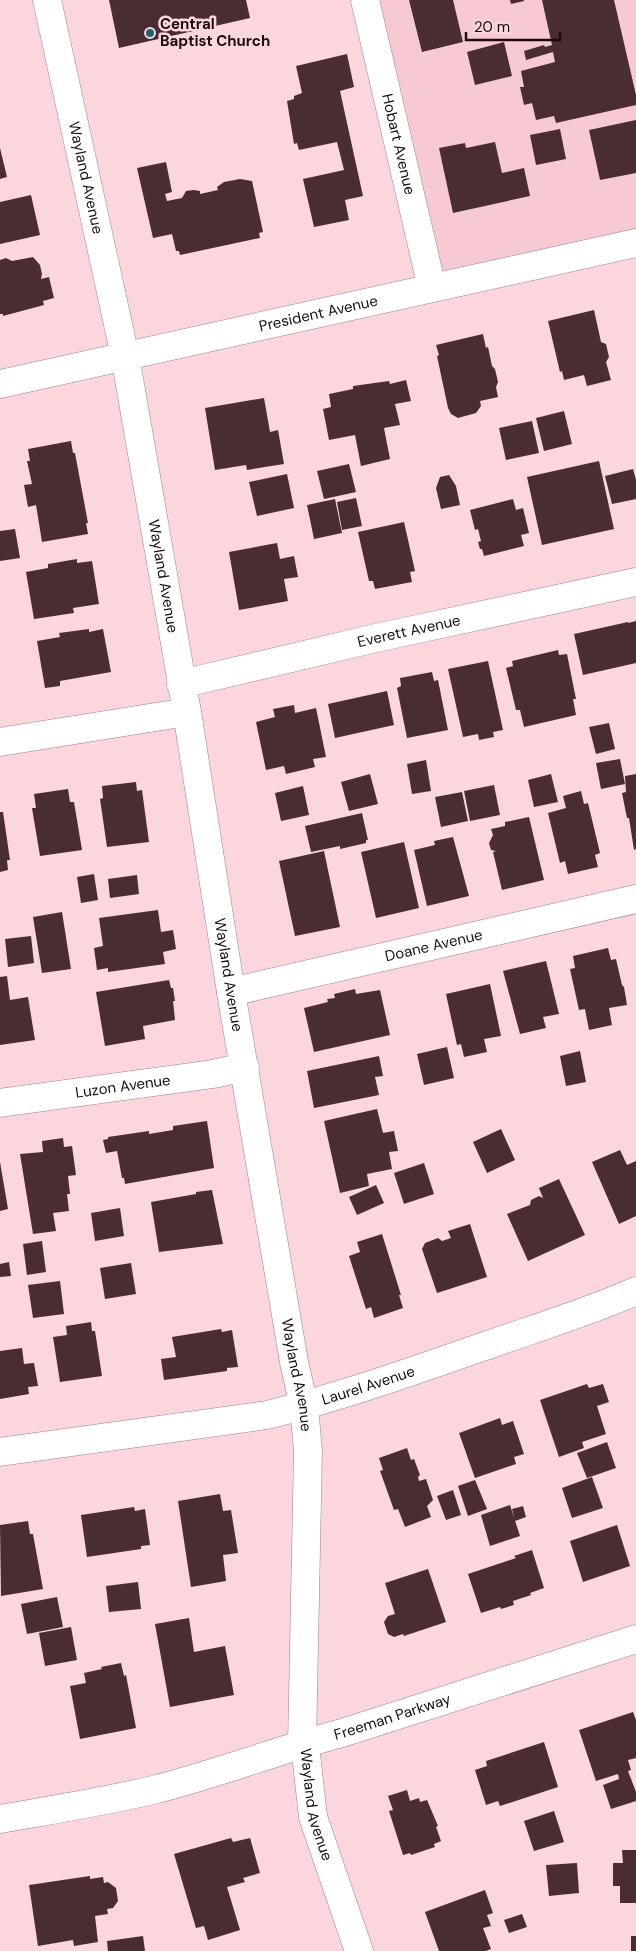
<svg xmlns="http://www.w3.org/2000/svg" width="636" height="1951" viewBox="0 0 636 1951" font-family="'DM Sans',sans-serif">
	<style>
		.built { fill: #f7cad3 }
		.building { fill: #492d33 }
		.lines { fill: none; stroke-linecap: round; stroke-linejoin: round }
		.minor-casing { stroke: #a07f85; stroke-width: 29 }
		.minor { stroke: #fff; stroke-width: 28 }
		.poi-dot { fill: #1c6573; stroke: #fbd7dd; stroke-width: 2 }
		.labels { text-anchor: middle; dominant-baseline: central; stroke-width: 5; stroke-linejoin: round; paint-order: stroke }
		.poi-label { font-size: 15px; font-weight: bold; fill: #190d10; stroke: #fbd7dd; text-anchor: start }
		.street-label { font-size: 15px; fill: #190d10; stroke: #fbd7dd }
	</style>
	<rect width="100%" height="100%" fill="#fbd7dd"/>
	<path class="built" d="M363,0H636V236L444,282Z"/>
	<path class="building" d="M109,0H246L250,18L119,48Z
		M409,0H453L463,42L422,52Z
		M510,0H524V1L511,4Z
		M542,0H614L636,95V105L556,123L554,116L536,120L532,103L524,105L520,87H524L521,71L555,62L553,52L526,60L524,51L544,45L545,47L552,45Z
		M504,42L512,76L475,85L467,52Z
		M347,54L354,87L340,91L363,196L345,200L349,220L314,227L303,179L344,170L337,142L299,150L297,143L294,144L287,101L294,99V96L302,93L296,66Z
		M636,120V173L600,180L589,130Z
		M560,129L566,159L536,165L530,135Z
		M495,142L502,173L524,168L530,196L453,213L439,148L465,143L466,148Z
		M0,148L7,177L0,179Z
		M166,162L172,192L165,194L167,201L182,198L186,191L194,190L200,191V194L218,190L217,187L224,182L240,179L252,181L263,232L259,233L260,238L180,255L179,251H176L172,234L153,238L137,168Z
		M31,195L40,235L0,244V202Z
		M33,257L40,265L42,274L41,279L49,277L54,298L43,301L44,305L3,316V314H0V260L6,258L12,261Z
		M594,310L601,342L606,344L609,357L606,362L611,380L587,386L584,375L564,380L562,371L560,372L548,321Z
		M483,334L486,348L488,347L492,366L495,369L498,382L496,387L498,397L480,401L481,406L476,413L458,418L451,414L448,408L437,356L439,355L436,345Z
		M406,380L411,401L395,404L400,425L384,428L390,459L361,466L355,435L329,440L323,409L331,407L329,394L353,389V386L389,381L390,384Z
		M264,398L270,432L278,430L284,464L247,470L246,465L215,470L205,408Z
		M564,411L572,444L544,451L536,418Z
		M532,421L539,453L506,460L499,428Z
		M71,441L73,453H75L88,523H86L88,534L42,542L36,505L28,507L24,485L32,484L27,461H30L28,449Z
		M599,461L614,529L542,545L527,477Z
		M349,464L356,492L324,499L317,471Z
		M633,469L636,480V499L612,504L605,476Z
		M287,474L294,508L257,516L249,482Z
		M449,475L456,486L460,505L441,509L436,488L440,477Z
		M356,498L362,526L342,530L337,502Z
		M335,499L342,533L314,539L307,505Z
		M513,499L516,510L523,508L529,533L521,535L524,546L484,556L482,549H480L478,542L481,541L478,529L475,530L470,510Z
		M404,522L415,571L410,572L412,582L375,589L373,581H369L358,532Z
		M15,529L20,558L0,561V531Z
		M277,543L280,559L294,556L298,577L284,579L288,601L239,610L229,552Z
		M77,559V563L92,561L99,604L73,608L74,613L34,619L26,572L48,568V564Z
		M636,621V663L583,675L574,634L628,622V623Z
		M89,629V632L103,629L111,672L60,681V686L45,688L37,641L60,637L59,633Z
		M558,650L559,655L567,654L576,699H573L576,715L524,727L520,710H516L506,668L513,666L512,661Z
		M488,661L503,730L493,732L494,737L479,740L478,734L463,737L448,669Z
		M432,672L434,681L438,680L448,730L407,738L397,688L401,686L400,678Z
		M387,691L394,725L335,738L328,704Z
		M294,705L295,713L316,708L326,757L313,759L315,767L286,774L284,766L266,770L256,722L275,717L273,709Z
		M609,723L615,749L596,754L589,727Z
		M620,759L625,784L601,789L596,763Z
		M426,760L431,791L412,794L407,764Z
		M370,774L378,804L349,811L341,782Z
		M551,774L558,802L534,807L528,780Z
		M636,774V849L634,850L629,818H627L622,793L626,792L625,776Z
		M136,782L137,791L142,790L149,842L107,847L100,799L103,798L102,786Z
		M494,785L500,815L470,821L464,791Z
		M303,786L309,815L281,821L275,793Z
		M68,789L70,802H74L82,850L40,856L32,808H36L34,794Z
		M581,791L584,804L588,803L600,853L595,855L598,867L568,874L565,861L560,863L548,813L566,808L563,796Z
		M462,792L468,821L441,827L435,797Z
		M0,812H3L10,860H7L8,870L0,872Z
		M362,813L368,840H366V843L340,849V846L311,852L305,826Z
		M529,817L544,880L502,890L493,852L496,851L491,850L489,843L493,835L491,829L505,826V822Z
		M453,837L469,896L427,906L414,850L435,845L434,841Z
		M404,842L419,908L376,918L361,852Z
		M324,851L340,927L295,936L279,861Z
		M94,874L98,900L81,903L77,877Z
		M137,875L139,894L110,898L108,879Z
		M158,910L161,932L173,930L176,949L163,952L165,964L108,972V968L97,970L94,948L103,946L99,918Z
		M62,912L71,969L42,973L33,917Z
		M31,936L34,963L8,967L5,939Z
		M608,948L611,960L616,959L622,985L624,987L627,1005L609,1008L612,1025L589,1030L585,1009L579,1010L570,969L575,968L573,956Z
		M546,961L559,1014L543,1017L546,1028L520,1034L503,971Z
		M7,976L10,1000L28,997L35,1040L0,1045V977Z
		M169,980L171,988H173L175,1001H173L175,1020L143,1026L145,1039L105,1046L96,992Z
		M490,984L501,1036L484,1039L487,1052L464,1057L461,1044L457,1045L446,994Z
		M355,989L356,994L380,990L390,1035L314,1052L304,1008L328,1002L327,999L335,998L334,994Z
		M447,1047L454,1078L424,1085L417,1054Z
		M580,1051L586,1082L566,1086L560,1056Z
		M379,1056L383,1076L375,1077L379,1095L314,1108L307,1071Z
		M377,1109L383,1133L394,1131L398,1151L389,1152L392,1169L367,1174L369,1186L340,1193L324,1121Z
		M207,1121L214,1168L125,1184L124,1178H122L117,1151L106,1153L103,1140L108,1139V1137L149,1131V1134L173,1130V1126Z
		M501,1129L515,1160L487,1173L473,1142Z
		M63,1138L64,1147L72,1146L76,1175L68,1176L70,1194H67L69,1211L53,1213L56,1231L33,1234L20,1154L43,1152L42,1141Z
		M620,1150L627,1165L636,1161V1216L619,1224L592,1162Z
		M0,1162L8,1209L0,1211Z
		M424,1163L434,1194L404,1204L394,1173Z
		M559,1179L585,1235L528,1261L507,1214L530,1205L531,1200L539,1196L543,1198L539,1188Z
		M376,1185L384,1203L357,1215L349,1197Z
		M212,1190L223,1244L159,1252L151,1202L196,1194V1192Z
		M120,1208L124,1236L95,1241L91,1213Z
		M470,1224L487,1277L437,1293L422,1249L425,1243L438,1238L442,1241L451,1238L448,1231Z
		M382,1234L401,1295H399L403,1308L374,1318L371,1307L366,1309L349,1256L360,1252L357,1242Z
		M42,1241L46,1272L27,1275L23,1244Z
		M9,1262L11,1276L0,1277V1264Z
		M131,1263L136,1294L105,1299L100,1268Z
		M60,1281L64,1314L33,1318L28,1285Z
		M91,1322L92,1331H95L102,1376L60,1382L53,1337L67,1335L66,1326Z
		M221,1329L222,1332L232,1330L238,1367L227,1368V1371L164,1380L161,1359L176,1357L172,1337Z
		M22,1348L24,1364L34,1363L38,1386L28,1387L29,1394L0,1399V1351Z
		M587,1384L589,1388L603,1384L609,1402L597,1406L606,1434L582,1442L584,1448L559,1457L540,1400Z
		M500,1418L502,1425L513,1421L524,1454L514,1457L516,1464L475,1478L459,1433Z
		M607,1442L616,1468L587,1478L577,1453Z
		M407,1448L411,1460L414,1459L420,1475L418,1477L419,1481L426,1479L433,1500L427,1506L431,1517L405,1527L398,1509L394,1510L380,1471L383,1470L379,1458Z
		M592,1477L603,1508L572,1518L562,1488Z
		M475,1480L487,1509L468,1516L458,1486Z
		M453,1490L461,1515L446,1520L437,1496Z
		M220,1494L223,1511L231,1510L238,1553L223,1555L226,1581L191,1587L178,1501Z
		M510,1505L520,1536L490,1546L481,1515Z
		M523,1506L526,1517L515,1521L512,1509Z
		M134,1507L135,1511L145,1509L150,1545L141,1546V1549L87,1557L81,1515Z
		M28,1521L30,1534H33L43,1589L1,1596L0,1525Z
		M617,1525L630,1566L583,1582L570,1541Z
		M532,1550L544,1588L530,1593L531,1595L513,1601L514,1605L501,1609L500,1607L481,1613L468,1574L516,1558L514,1556Z
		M428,1569L446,1622L404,1636L403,1634L394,1637L388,1634L384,1622L388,1616L395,1614L385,1583Z
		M138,1582L141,1609L109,1612L106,1586Z
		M57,1597L63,1627L27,1634L21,1604Z
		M189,1618L194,1652L225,1646L234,1695L170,1707L155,1624Z
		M71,1627L77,1660L45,1666L39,1633Z
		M121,1663L124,1676L126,1675L136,1728L80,1739L70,1686L86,1683L84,1673L102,1669L101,1667Z
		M633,1712L636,1720V1758L628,1760L631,1770L628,1771L636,1792V1801L611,1809L603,1785L619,1779L618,1774L596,1781L579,1730Z
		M544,1742L558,1787L500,1806L498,1801L486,1805L475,1770L487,1766L486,1761Z
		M407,1790L410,1801L419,1798L420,1802L427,1800L438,1826L436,1827L441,1841L434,1844L435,1847L411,1855L410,1853L403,1855L389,1811L393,1810L388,1796Z
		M554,1811L564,1842L534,1851L524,1821Z
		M231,1838L233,1842L250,1838L260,1873L243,1878L245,1882L227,1887L240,1930L208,1940L204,1926L196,1928L174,1854Z
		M622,1850H636V1903H620V1886H613V1863H623Z
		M577,1863L579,1893L549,1896L546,1865Z
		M90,1876V1879L103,1877L104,1883L108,1882L116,1888L118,1901L113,1908L107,1909L108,1914L95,1916L98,1942L74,1946L73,1940L38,1946L29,1885Z
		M485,1890L493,1913L487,1915L491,1926L483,1928L491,1949L486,1951H439L425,1912Z
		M522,1914L527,1927L509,1933L504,1920Z
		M143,1936L145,1951H108L107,1941Z
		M631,1936H636V1951H631Z"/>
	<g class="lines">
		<g class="minor-casing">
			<g id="minor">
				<path id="s1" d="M47,0L125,356L187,712L231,992L294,1362L304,1406L308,1451L302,1744L305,1745L313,1817L359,1951"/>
				<path id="s2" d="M365,0L432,288"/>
				<path id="s3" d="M0,384L636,243"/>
				<path id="s4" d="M181,684L376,638L636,582"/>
				<path d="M0,742L187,712"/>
				<path id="s5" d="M231,992L636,899"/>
				<path id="s6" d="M0,1103L213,1074L245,1067"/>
				<path id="s7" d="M0,1452L267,1415C340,1397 410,1372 482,1347C533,1329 586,1313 636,1291"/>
				<path id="s8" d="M0,1819C51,1810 102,1802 153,1790C217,1774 278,1750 342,1733L636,1639"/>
			</g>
		</g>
		<use href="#minor" class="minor"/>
	</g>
	<circle class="poi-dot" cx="150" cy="33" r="5"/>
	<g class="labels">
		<g class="poi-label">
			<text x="160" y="24">Central<tspan x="160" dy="17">Baptist Church</tspan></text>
		</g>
		<g class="street-label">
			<text stroke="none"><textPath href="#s2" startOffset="148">Hobart Avenue</textPath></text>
			<text stroke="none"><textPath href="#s1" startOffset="182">Wayland Avenue</textPath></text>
			<text stroke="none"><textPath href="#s3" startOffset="326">President Avenue</textPath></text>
			<text stroke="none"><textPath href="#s1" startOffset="588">Wayland Avenue</textPath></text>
			<text stroke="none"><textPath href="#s4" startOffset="234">Everett Avenue</textPath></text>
			<text stroke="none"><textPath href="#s5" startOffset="208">Doane Avenue</textPath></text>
			<text stroke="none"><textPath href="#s1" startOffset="992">Wayland Avenue</textPath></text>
			<text stroke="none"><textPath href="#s6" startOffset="124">Luzon Avenue</textPath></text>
			<text stroke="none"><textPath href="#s1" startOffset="1398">Wayland Avenue</textPath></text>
			<text stroke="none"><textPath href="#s7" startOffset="375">Laurel Avenue</textPath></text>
			<text stroke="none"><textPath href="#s8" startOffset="406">Freeman Parkway</textPath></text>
			<text stroke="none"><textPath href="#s1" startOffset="1832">Wayland Avenue</textPath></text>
		</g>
	</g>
	<path d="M466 32v8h94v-8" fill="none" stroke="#190d10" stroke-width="2.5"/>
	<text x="474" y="32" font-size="15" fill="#190d10" stroke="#fbd7dd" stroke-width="4" paint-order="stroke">20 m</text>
</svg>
